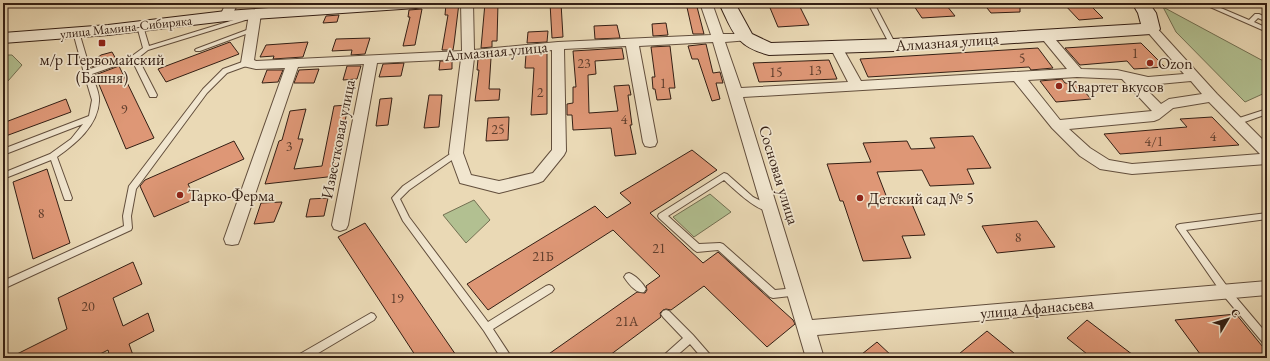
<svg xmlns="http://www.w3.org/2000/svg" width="1270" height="361" viewBox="0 0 1270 361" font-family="'EB Garamond',serif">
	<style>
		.green { fill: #b2c091; stroke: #737052 }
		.building { fill: #de9776; stroke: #341f14 }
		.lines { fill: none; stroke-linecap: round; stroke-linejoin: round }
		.lane-casing { stroke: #624e3c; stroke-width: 2 }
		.street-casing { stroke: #624e3c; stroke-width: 2 }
		.secondary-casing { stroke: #341f14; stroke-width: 2 }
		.lane { fill: #f1e6cf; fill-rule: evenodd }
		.street { fill: #f1e6cf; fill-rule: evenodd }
		.secondary { fill: #f1e6cf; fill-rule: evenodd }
		.poi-dot { fill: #8f2418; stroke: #f1e6cf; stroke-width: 1.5 }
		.labels { text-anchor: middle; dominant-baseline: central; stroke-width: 3.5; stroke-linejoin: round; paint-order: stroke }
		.far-street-label { font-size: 13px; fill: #341f14; stroke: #f1e6cf }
		.number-label { font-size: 14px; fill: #5e3d2c }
		.street-label { font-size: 16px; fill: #341f14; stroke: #f1e6cf }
		.poi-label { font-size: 16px; fill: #341f14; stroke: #f1e6cf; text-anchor: start }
	</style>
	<rect width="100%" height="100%" fill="#ead9b5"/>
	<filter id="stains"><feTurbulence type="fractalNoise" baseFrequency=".005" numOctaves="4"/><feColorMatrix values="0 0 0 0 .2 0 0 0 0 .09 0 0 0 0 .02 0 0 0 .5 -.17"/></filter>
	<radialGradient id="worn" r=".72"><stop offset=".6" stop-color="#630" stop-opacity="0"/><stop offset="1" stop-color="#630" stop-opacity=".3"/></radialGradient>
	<path class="green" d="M1163,7L1267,63V92L1245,102L1176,32Z
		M3,55H12L22,65L8,81L3,83Z
		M710,194L731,212L694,237L673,217Z
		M474,200L490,220L466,243L443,215Z"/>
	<path class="building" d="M450,3H459L454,44L453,50H442L448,15H445L446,4Z
		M485,3H498L497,41H492V47L481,48Z
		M550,3H561L563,37L552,38Z
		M686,3H696L704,34H693Z
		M768,3H798L809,25L778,27Z
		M912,3H935L937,6H947L955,16L922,18Z
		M983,3H1020V12L991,13Z
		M1063,3H1088L1103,18L1079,20Z
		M422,9L415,45L403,46L410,17H408L409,10Z
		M339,15L337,22L323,23L326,16Z
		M666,23L668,35L653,36L652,24Z
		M617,25L620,38L595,39L594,26Z
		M548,31L547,42L527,43L528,32Z
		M370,38L365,54L351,55L352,50L332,51L336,39Z
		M230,42L239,54L166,82L158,69Z
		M308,42L303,57L273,59L274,56L260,57L266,45Z
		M1141,43L1165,67L1134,69L1127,61L1080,65L1065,48Z
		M706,44L713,73L720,72L723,83H716L720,99L712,101L698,59H692L688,46Z
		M670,46L675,88H669L671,99L657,100L655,89H653L652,77H655L651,47Z
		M622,48L624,59L595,61L596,74L588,75L589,113L618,111L614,86L629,85L631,95H628L632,125H630L636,154L615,156L611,128L573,130L572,115H567V104L573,103V87H576L573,51Z
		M1038,48L1053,68L1031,70L1029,67L868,77L860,59Z
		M112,52L116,59L92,67L90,63L101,55Z
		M547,52V114L531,115L534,68H525L526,54Z
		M491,58L489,89H500L499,100L475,101L479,70H477L478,59Z
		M829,60L837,79L759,82L753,63Z
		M440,61H452V69L439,70Z
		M404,63L401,76L379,77L383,64Z
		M119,66L154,138L126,149L95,75Z
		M347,66H361L357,79L343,80Z
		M319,69L314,83H294L299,70Z
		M267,70H283L278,82L262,83Z
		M1062,79L1065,83H1077L1091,99L1056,102L1040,81Z
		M429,95H442L439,127L424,128Z
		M392,98L388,125L376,126L380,99Z
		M66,99L71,112L3,137V123Z
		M348,105L343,133H345L336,176L265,184L279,141L282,140L290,111L306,109L298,139H303L294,169L322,166L334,106Z
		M509,117L508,140L486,141L488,118Z
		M1212,117L1239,145L1120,154L1104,134L1187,127L1180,119Z
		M973,136L991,168L967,169L974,184L930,186L922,170L877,172L887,198L909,197L925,235L902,236L911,258L863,261L843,201H840L827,164L871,162L863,143L907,141L911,149L935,148L930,138Z
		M234,141L244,159L188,184L195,199L154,217L140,186L145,180Z
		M692,150L717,170L650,213L703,263L718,252L793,320L795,324L767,347L704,286L671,310L666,309L663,310L660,313L661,317L606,358H543L637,292L645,293L647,290L646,286L660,276L613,230L488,310L467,284L595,206L607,218L631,203L620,193Z
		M47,169L70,243L33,259L13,182Z
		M328,198L324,216L306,217L310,199Z
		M282,202L274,222L254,224L261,203Z
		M1037,221L1055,247L997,253L982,226Z
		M365,223L458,358H417L338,237Z
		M133,262L142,284L113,298L123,326L148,313L154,331L129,344L134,358H110L108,350L92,358H9L67,329L58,298Z
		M1236,314L1267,352V358H1203L1175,320Z
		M1087,320L1137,358H1092L1067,338Z
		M987,331L1020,358H954Z
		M877,342L894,358H857Z"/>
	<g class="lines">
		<g class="lane-casing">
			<path id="lane" d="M868,3H874L896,45L895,46H891L890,45Z
				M1201,3H1209L1249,20L1255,14H1259L1267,18V22L1258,18L1254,22L1267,28V32Z
				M250,15L252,16V18L148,50L138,58L157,95L156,97H150L132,60L92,74C94,82 100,93 99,101C98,126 75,144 57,157L72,198L71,200H65L64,198L51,160L3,179V173L50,154L71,139L83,124L3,155V149L89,116L92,100L84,73L73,32L74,31L76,30L79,32L90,69L132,56L143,48L137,26L138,25L140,24L143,26L149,46Z
				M252,28L255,30L254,31L200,51H196L195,50L196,49Z
				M245,61H249L250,63L249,65L227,73L207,93L136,189L131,216L132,228L131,230L3,289V281L124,226L123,216L129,186L203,89L223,69Z
				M1267,109V114L1236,125L1232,122L1233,120Z
				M456,150L460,153L459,155L409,190L400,199L409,217L488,322L546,286L549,285L552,286L554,289L552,292L493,329L512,358H501L484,331L403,221L392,198L403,186Z
				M724,173L727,174L753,197L773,207L774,209L773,211C760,215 733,188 724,180L668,216L699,244L720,243L723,244L775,290L796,288L799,289L801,292L799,295L773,298L770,297L718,250L697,252L694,250L659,218L658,216L659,214Z
				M1267,213V219L1186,230L1229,289L1267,334V345L1264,344L1223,295L1176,227L1177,225L1180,224Z
				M629,273C635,275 643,283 646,289L644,292C636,294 628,283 624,277L626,274Z
				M666,310L669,311L693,335L713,358H702L690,344L674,358H662L664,355L683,338L663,317L661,314L663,311Z
				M371,313L374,314L376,317L374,320L310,358H296L298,355Z"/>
		</g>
		<g class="street-casing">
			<path id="street" d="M226,3H238L230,19H222L220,16Z
				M461,3H473L474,50L558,42L711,35L700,3H712L723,34H749L751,37L749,40L725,42L741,88L848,82L830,47L832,44H840L842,47L861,81L1067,69L1039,35L1041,32H1049L1081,69L1117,70L1148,77L1184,74L1145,29L1147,26H1155L1217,94L1267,144V164L1132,174L1100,169L1080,156L1052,128L1014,81L743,97L812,320L1267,281V295L817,335L824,358H806L713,42L639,46L657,142L655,146L650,147L645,146L643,142L626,46L564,49L566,151L564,155L543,181L538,183L499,193L460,183L449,153L461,59L377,63L348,225L346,229L340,231L334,229L332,225L364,64L298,67L240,239L238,244L232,245L226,244L224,239L285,68L256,69L243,66L241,63L249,14L251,12H259L261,14L254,60L256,61L462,51ZM552,50V150L533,173L499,181L471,175L463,153L474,58ZM1077,77L1122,79L1152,111L1060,120L1028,80ZM1191,81L1202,94L1169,99L1161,104L1141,84L1148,85ZM1209,102L1260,154L1132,164L1109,160L1090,148L1069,129L1154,121L1159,119L1173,108Z"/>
		</g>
		<g class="secondary-casing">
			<path id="secondary" d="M341,3H424L422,7L416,8L226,21L108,35L3,43V33L108,25L226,11Z
				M719,3H735L752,34L771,43L893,39L1141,24L1138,13L1132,3H1149L1156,13L1160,29L1157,33L1151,34L893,51L769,55C735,46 733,32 719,3Z"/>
		</g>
		<use href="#lane" class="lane"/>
		<use href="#street" class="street"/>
		<use href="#secondary" class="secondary"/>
	</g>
	<g class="poi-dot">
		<rect x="98" y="39" width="8" height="8" rx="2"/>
		<circle cx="1150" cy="63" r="4"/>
		<circle cx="1059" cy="86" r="4"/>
		<circle cx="180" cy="195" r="4"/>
		<circle cx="860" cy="198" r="4"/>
	</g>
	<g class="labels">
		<g class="far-street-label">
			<text transform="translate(126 27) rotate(-6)">улица Мамина-Сибиряка</text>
		</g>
		<g class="number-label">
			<text x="1135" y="53">1</text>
			<text x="1022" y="58">5</text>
			<text x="584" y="63">23</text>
			<text x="815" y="70">13</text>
			<text x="776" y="72">15</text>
			<text x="663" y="83">1</text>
			<text x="540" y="92">2</text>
			<text x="124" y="109">9</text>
			<text x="624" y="119">4</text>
			<text x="498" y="129">25</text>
			<text x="1213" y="136">4</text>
			<text x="1154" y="141">4/1</text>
			<text x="289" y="146">3</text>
			<text x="41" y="213">8</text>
			<text x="1018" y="237">8</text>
			<text x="659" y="248">21</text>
			<text x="543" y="256">21Б</text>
			<text x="397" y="298">19</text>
			<text x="88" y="306">20</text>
			<text x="627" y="321">21А</text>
		</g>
		<g class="street-label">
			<text transform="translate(947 42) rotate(-4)">Алмазная улица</text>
			<text transform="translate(496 51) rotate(-5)">Алмазная улица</text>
			<text transform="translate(338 139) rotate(-79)">Известковая улица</text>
			<text transform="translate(779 175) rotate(73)">Сосновая улица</text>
			<text transform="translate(1037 308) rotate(-5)">улица Афанасьева</text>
		</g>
		<g class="poi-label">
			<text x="102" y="59" text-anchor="middle">м/р Первомайский<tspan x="102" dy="18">(Башня)</tspan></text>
			<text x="1158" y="63">Ozon</text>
			<text x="1067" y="86">Квартет вкусов</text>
			<text x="188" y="195">Тарко-Ферма</text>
			<text x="868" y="198">Детский сад № 5</text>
		</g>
	</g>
	<rect width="1270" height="361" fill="none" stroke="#ead9b5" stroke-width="16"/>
	<rect x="4" y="4" width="1262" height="353" fill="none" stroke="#341f14" stroke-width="2"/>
	<rect x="8" y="8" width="1254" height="345" fill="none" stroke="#341f14"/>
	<g transform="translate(1228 319) rotate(52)" stroke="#f1e6cf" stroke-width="3" paint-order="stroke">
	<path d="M0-3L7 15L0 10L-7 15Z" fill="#341f14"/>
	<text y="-6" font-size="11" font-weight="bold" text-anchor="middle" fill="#341f14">С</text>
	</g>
	<rect width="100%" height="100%" filter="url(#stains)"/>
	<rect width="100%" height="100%" fill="url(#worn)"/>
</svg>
